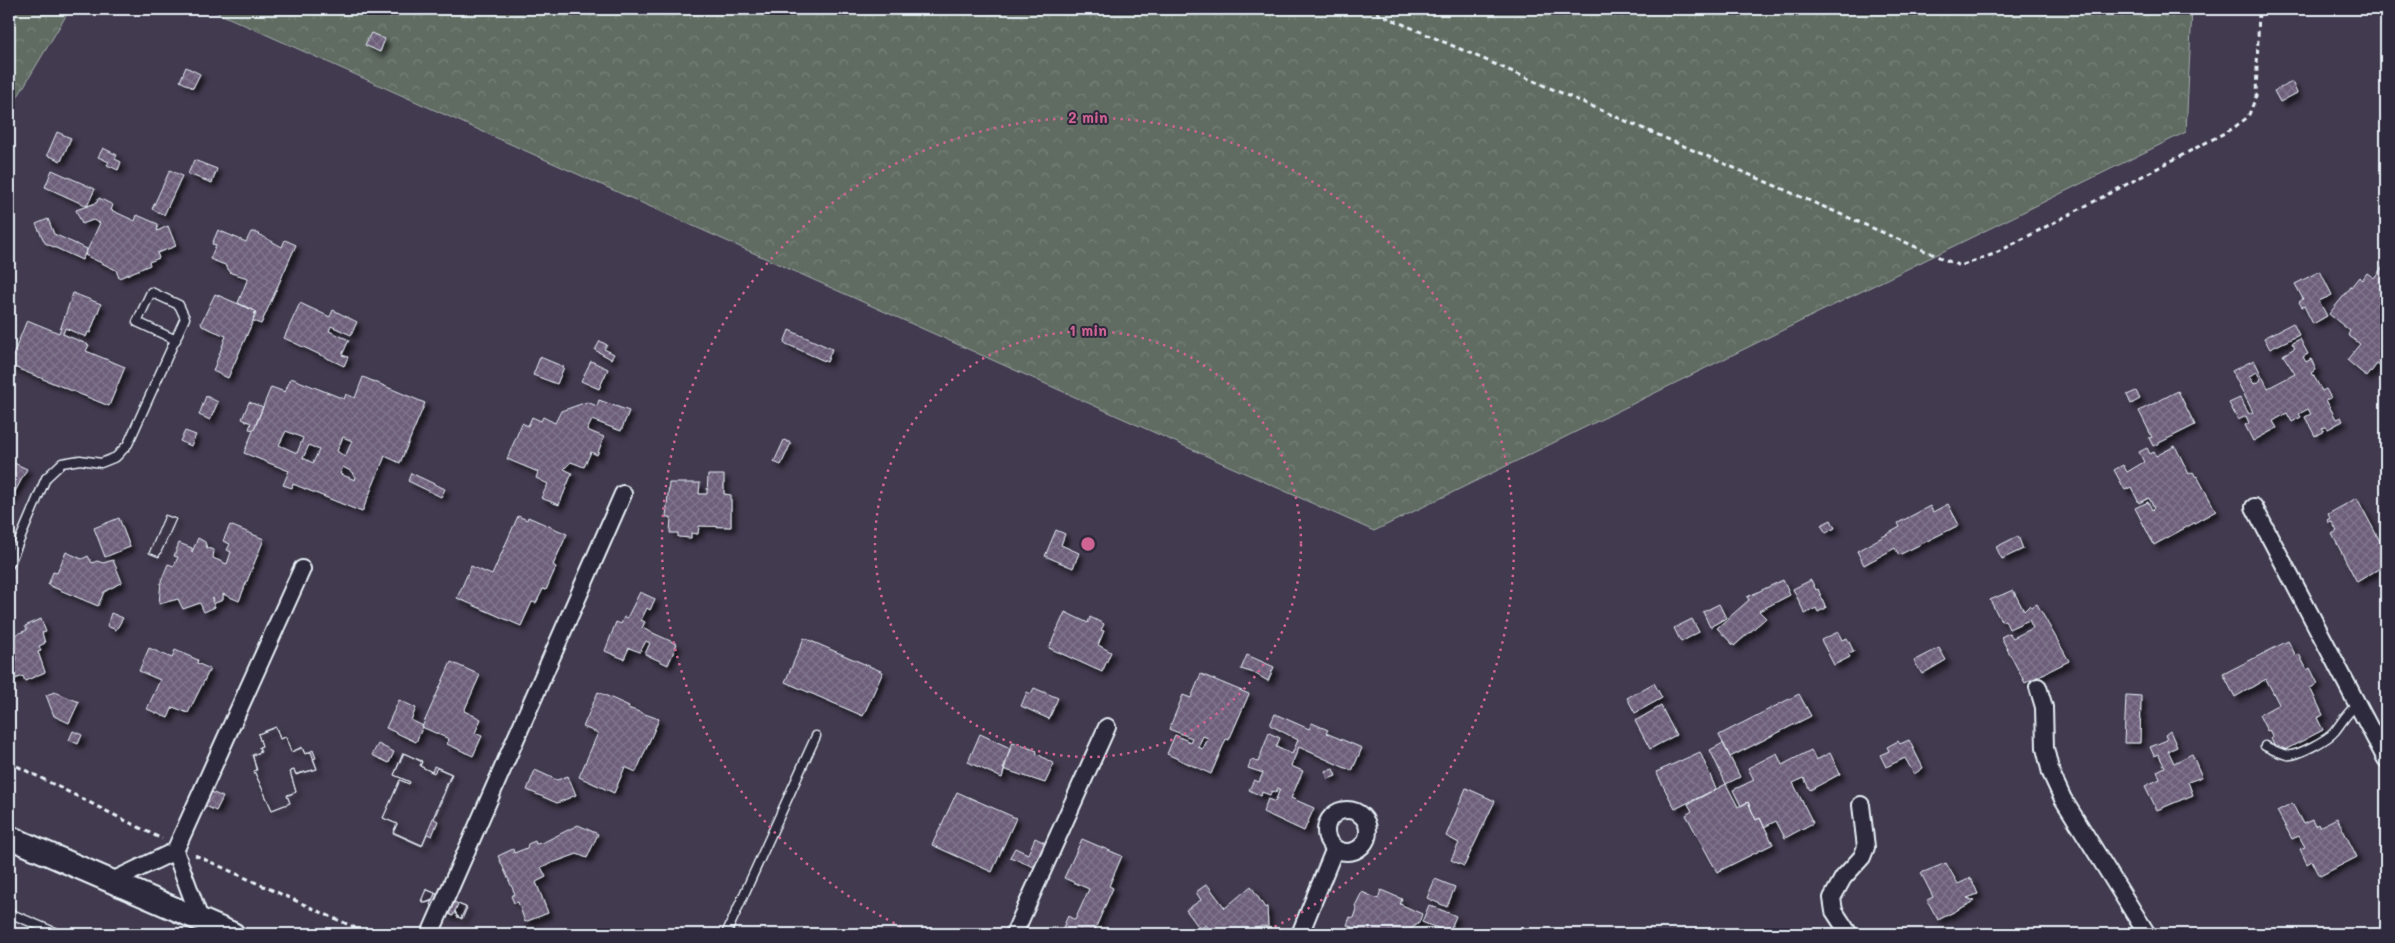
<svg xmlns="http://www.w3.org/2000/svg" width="2395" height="943" viewBox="0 0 2395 943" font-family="Mali,sans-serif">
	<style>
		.forest { fill: url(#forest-crowns); stroke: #a4aead }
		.building { fill: url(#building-cross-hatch); stroke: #e8f1f8; fill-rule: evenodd; filter: url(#shadow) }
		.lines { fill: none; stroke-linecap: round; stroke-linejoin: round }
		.service-casing { stroke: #e8f1f8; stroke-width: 11 }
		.minor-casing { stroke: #e8f1f8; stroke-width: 20 }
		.secondary-casing { stroke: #e8f1f8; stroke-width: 26 }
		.path { stroke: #e8f1f8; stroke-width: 3; stroke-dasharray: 5 4; stroke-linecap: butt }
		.service { stroke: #2f2a3d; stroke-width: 8 }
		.minor { stroke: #2f2a3d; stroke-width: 16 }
		.secondary { stroke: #2f2a3d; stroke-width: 22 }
		.ring { fill: none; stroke: #cf6492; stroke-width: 2.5; stroke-dasharray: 2.5 5 }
		.centre { fill: #cf6492; stroke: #2f2a3d; stroke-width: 2.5 }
		.ring-label { font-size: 15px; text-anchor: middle; font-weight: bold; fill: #cf6492; stroke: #2f2a3d; stroke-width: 4; stroke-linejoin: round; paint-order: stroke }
	</style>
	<defs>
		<pattern id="forest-crowns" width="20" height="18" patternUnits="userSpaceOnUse" patternTransform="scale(1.25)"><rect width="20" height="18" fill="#606c62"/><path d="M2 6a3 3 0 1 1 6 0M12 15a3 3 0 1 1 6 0" fill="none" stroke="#778179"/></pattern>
		<pattern id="building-cross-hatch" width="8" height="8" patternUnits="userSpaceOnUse" patternTransform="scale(1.25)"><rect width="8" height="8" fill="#6d5e7a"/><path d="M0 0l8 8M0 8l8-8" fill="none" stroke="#82768e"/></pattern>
		<filter id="shadow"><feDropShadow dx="4.5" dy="4.5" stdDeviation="2.5" flood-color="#0009"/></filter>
	</defs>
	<rect width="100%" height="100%" fill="#423a4f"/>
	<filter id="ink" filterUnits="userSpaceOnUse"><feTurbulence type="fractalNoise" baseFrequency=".02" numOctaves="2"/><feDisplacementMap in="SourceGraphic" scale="10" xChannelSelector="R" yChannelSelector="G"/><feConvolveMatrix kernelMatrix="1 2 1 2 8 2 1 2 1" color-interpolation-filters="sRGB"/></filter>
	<g filter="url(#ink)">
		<path class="forest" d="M9,9H70L11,108L9,107Z
			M209,9H2192L2186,132L1374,531Z"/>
		<path class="building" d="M371,33L385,39L380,52L365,45Z
			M186,67L200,74L193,88L180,81Z
			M2292,82L2297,93L2280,102L2274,91Z
			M57,132L71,138L61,161L47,155Z
			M103,148L117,155L115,159L121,162L118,170L107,165L109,162L98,157Z
			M194,160L217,169L212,183L188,174Z
			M52,170L95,189L87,206L45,187Z
			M170,170L182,176L164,215L152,209Z
			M99,198L113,205L111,210L135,221L137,215L158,224L157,231L168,226L176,246L157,253L159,258L149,262L150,265L119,278L116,270L85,255L100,223L93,220L82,224L76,210L96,203Z
			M48,219L54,234L87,249L82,260L45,243L36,224Z
			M218,230L246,242L251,232H255L282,247L285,240L296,245L261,324L253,321L255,311L238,303L248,278L231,273L225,265L210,259L216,245L212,244Z
			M2386,262V363L2382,368L2377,364L2367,377L2347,360L2360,344L2348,335L2350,331L2329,314L2359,277L2362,280L2367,273L2374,278Z
			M2320,271L2332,295L2319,301L2327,316L2313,324L2304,306L2302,307L2299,302L2303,299L2295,284Z
			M73,293L101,304L90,333L88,332L86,337L65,328L63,334L89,345L86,351L125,367L109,406L9,365L27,320L59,333Z
			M215,294L255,311L256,314L228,378L213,371L226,336L202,326L201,323Z
			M300,303L330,317L333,310L357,322L351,335L331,326L329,331L349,340L342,355L348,357L344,366L284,338Z
			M2293,323L2299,335L2270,349L2264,338Z
			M789,330L832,349L827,362L784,343Z
			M2300,339L2308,354L2303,357L2306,362L2311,359L2316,370L2312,373L2322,391L2326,389L2331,398L2326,400L2336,419L2341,417L2343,421L2328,429L2326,427L2322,428L2324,431L2315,436L2305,417L2311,414L2308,409L2299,414L2301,417L2292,422L2287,413L2273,421L2277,428L2253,441L2245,425L2249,423L2246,416L2238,420L2229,403L2240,398L2249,414L2253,412L2232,371L2254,360L2268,388L2295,374L2283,355L2295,348L2292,343ZM2257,372L2261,380L2254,384L2249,376Z
			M600,341L607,345L604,349L614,354L611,359L595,350Z
			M540,357L564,367L557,384L533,375Z
			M591,361L608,369L599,389L581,381Z
			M363,377L425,403L400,463L385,456L362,512L293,484L292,488L283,485L289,471L244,453L271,387L285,392L291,378L344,399L346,394L355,398ZM286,431L303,438L297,453L279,445ZM343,437L352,441L345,457L337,451ZM309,445L319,450L313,463L303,458ZM343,467L354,473L353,475L356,477L355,480L340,474Z
			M2136,391L2140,399L2131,404L2127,395Z
			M2178,391L2195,425L2153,446L2149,438L2152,437L2139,411Z
			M206,396L218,402L210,420L199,415Z
			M599,400L629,411L621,431L592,420L587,430L604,437L597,455L591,452L584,467L571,462L564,469L572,473L559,505L541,498L548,484L536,478L538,472L507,459L522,423L528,426L532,417L541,421L543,417L555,423L561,411L587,402L597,406Z
			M249,402L263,407L254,430L249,429L251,423L242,419Z
			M185,431L196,435L191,446L180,441Z
			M784,440L791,443L781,465L774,462Z
			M2175,446L2189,474L2193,472L2196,477L2197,476L2216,511L2154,545L2135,508L2148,502L2152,510L2154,508L2149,498L2139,503L2131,487L2125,490L2114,470L2123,465L2127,472L2144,462L2139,452L2147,448L2150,454L2154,452L2156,456Z
			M12,462L27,469L9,503V470Z
			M411,473L445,489L441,497L408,481Z
			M708,475H724V494L731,495V527L699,526L698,534L691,533V538L678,537V533H670L671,517H666L669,483H700L699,494H707Z
			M2357,498L2384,549H2386V568L2385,565L2357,582L2332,534L2337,531L2332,522L2329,523L2327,520L2330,518L2328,514Z
			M1948,504L1959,525L1899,555L1895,548L1864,565L1857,551L1900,527L1898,523L1930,506L1933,512Z
			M165,515L176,519L159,557L149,553Z
			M165,515L176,519L159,557L149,553Z
			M518,516L527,520L528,517L567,534L553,565L556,567L546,590L543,589L536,603L532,602L521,626L457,598L471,566L492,575Z
			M119,518L130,547L105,557L94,528Z
			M1831,520L1835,528L1826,533L1821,525Z
			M230,525L264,539L239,601L223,594V600L215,603L213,598L212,601L215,607L204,612L200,603L183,609L178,599L159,604L161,581L168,564L174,566L178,557L174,556L179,543L192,548V552L198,538L205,542L207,548L214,550L213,558L227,564L231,552L227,550L230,544L223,541Z
			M1056,530L1065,534L1061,545L1079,553L1073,568L1045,556Z
			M2018,536L2023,549L2002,559L1996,547Z
			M66,552L82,559L88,556L92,563L97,561L103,563L113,560L122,582L104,592L98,606L48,585L53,572L57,573Z
			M1783,580L1790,595L1759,611L1766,618L1734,646L1717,628L1749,600L1747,597Z
			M1811,580L1816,590L1818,589L1826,608L1818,612L1816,608L1805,614L1793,589Z
			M2013,590L2024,611L2030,605L2031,607L2037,604L2069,661L2025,683L2001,637L2009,633L2013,638L2033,628L2029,620L2009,629L2005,620L2001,621L1990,600Z
			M640,592L655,599L650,610L647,608L641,620L645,622L642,628L677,644L668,665L645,654L650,643L646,641L640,652L629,648L624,659L605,651L616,622L621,624L624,617L627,618Z
			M1719,604L1726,618L1710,627L1703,612Z
			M1065,612L1088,623L1090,617L1104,624L1101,630L1104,631L1098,645L1111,652L1102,672L1049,648Z
			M111,613L123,618L116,630L107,626Z
			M41,619L46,632L42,633L45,643L39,646L41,651L38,652L45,672L25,681L23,676L10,681L9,663L17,660L9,637L27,630L25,626Z
			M1692,619L1699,632L1681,642L1674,628Z
			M1838,632L1842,640L1847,638L1854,652L1848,654L1850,657L1834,665L1821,640Z
			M804,638L883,672L863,716L785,682Z
			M2288,641L2296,656L2299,654L2307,670L2310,668L2318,684L2310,688L2323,715L2317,718L2323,730L2279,753L2271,739L2273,737L2269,730L2267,731L2259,715L2279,704L2266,679L2235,697L2223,674Z
			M149,648L172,658L175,650L198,660L197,663L210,669L188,713L173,707L168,718L147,709L160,680L139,671Z
			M1939,648L1946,660L1922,674L1914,661Z
			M1247,655L1274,667L1268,681L1254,673L1241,669Z
			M451,662L480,675L464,711L481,719L475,733L482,736L473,756L447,744L449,739L422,727Z
			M1201,674L1249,694L1229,740L1226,739L1211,774L1167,754L1175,735L1190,742L1192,738L1169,729L1183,695L1191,698ZM1203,736L1208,738L1203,749L1198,747Z
			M1654,683L1662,698L1635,713L1627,698Z
			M1034,688L1058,698L1049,719L1021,706L1027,692L1031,694Z
			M55,692L79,702L69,723L54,716L46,695Z
			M598,692L629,706L628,708L659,719L636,772L625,767L614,793L579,777L598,733L583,727Z
			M1799,694L1811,716L1730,757L1719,735Z
			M2126,695L2141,696L2140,743H2124Z
			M399,700L416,708L411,720L423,726L416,742L386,728Z
			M1661,706L1676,735L1650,749L1635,721Z
			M1275,714L1309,729L1312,723L1328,730L1326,733L1362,748L1352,771L1299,747L1291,766L1303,771L1291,798L1314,808L1304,831L1263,812L1268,799L1275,802L1280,789L1278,788L1276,792L1272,791L1270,795L1262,792L1261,796L1249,790L1254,780L1259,782L1263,773L1248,768L1251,760L1258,762L1269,733L1280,738L1276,747L1292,754L1298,740L1270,725Z
			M276,727L280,739L286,737L291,752L302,747L305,754L311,752L317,769L296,775L294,770L290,771L296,792L287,796L290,803L272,810L254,771L256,770L253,756L261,752L259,747L262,746L258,734Z
			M276,727L280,739L286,737L291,752L302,748L305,754L313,750L316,758L313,759L317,769L296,774L294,770L290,772L296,792L287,795L290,803L272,810L254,771L257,770L252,755L260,752L259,747L262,746L258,734Z
			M73,731L82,735L78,744L69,740Z
			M2170,731L2177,747L2168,751L2174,763L2192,754L2202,777L2188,782L2193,795L2157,810L2145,786L2160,779L2157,771L2165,767L2158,754L2154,756L2150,747L2167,740L2165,735Z
			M980,734L1010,748L1002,778L968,762Z
			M1909,740L1923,768L1914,774L1905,758L1886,767L1880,755L1889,751L1887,747L1898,741L1900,744Z
			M1013,742L1037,751L1036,753L1054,764L1045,783L1003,769Z
			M1723,743L1740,777L1726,784L1710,750Z
			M378,744L394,752L389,763L372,755Z
			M1811,750L1816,760L1830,753L1840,774L1810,790L1804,778L1793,783L1813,823L1785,838L1776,821L1764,827L1760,818L1756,820L1748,802L1741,806L1733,790L1754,780L1748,768L1777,753L1782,765Z
			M1700,752L1716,789L1675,809L1656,772Z
			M403,753L422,761L420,766L432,772L434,766L452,774L434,819L438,821L432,836L427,834L422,846L393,833L397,824L383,818L400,780L409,784L410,782L394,775Z
			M404,753L422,762L420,766L434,773L437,768L451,774L422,845L393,832L397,824L383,818L400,780L409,784L410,782L394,775Z
			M1333,769L1336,776L1328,779L1325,771Z
			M535,770L557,780L568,776L576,795L557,803L527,790Z
			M1726,784L1738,807L1748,802L1756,820L1760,818L1773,844L1717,872L1686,815L1692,811L1688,804Z
			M1466,788L1495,801L1464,866L1451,860L1459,843L1446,836Z
			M209,791L223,797L216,811L204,805Z
			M957,792L1016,818L992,872L932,845Z
			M2292,803L2303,824L2312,820L2315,826L2318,824L2319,827L2337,818L2357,857L2320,876L2312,861L2307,864L2300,849L2305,847L2299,836L2292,839L2277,811Z
			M578,825L598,834L587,858L577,854L541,867L546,877L536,882L548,913L525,922L518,902L514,903L511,896L515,894L498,856L513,849L514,853L527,848L528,844L535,841L536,844L542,843Z
			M1035,838L1045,843L1034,867L1010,857L1015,848L1028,854Z
			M1082,839L1122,856L1109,886L1113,888L1095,929L1107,934H1060L1068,916L1075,920L1089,889L1064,878Z
			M1946,863L1958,884L1971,878L1978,894L1967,898L1975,901L1938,920L1927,900L1933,897L1921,873Z
			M1435,879L1455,887L1447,907L1427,898Z
			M1207,884L1225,908L1251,886L1265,908L1267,906L1268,927L1261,926L1251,934H1213L1206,925L1200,929L1186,910L1201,900L1196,892Z
			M426,889L467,908L462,919L457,916L455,911L453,916L430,905L432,900L425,903L421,901Z
			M427,890L435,893L432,901L426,903L422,901Z
			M1381,890L1402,899L1400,904L1422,914L1419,923L1404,934H1354L1356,929L1347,925L1350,917L1354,918L1357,909L1355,906L1362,892L1378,899Z
			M458,904L466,907L461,918L457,917L455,911Z
			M1429,905L1456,916L1449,933L1422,922Z"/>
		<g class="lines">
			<g class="service-casing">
				<path id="service" d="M9,565L46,478L62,463L80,460L101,463L116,457L128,444L185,318L179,305L151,292L137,322L176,340
					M2265,746C2271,749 2279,753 2287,755C2296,757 2329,739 2335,731C2343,721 2347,712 2358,704
					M9,913L59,934
					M726,934L816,736"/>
			</g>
			<g class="minor-casing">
				<path id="minor" d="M2254,507L2386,759
					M2038,687L2044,707L2045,748L2051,773L2063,799L2147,934
					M1326 831a21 21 0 1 1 42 0a21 21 0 1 1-42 0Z
					M175,851L200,919
					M112,881L175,851L302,569
					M430,934L623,494
					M1014,934L1107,727
					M1300,934L1335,848
					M1849,934L1834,911L1832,898L1843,878L1862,857L1866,847L1861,805"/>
			</g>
			<g class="secondary-casing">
				<path id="secondary" d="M9,837L233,934"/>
			</g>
			<path class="path" d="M1368,9L1960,266L1994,254L2232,129L2248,117L2256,97L2259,9
				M9,762L162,839
				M195,855L369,934"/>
			<use href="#service" class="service"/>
			<use href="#minor" class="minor"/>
			<use href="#secondary" class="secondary"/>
		</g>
	</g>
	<g class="ring">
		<circle cx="1088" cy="544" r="213"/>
		<path d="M915 933A426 426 0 1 1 1261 933"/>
	</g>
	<circle cx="1088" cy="544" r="8" class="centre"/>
	<g class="ring-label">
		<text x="1088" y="123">2 min</text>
		<text x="1088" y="336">1 min</text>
	</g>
	<rect width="2395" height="943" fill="none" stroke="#2f2a3d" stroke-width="30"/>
	<rect x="15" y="15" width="2365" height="913" fill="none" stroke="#e8f1f8" stroke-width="2" filter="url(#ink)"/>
</svg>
